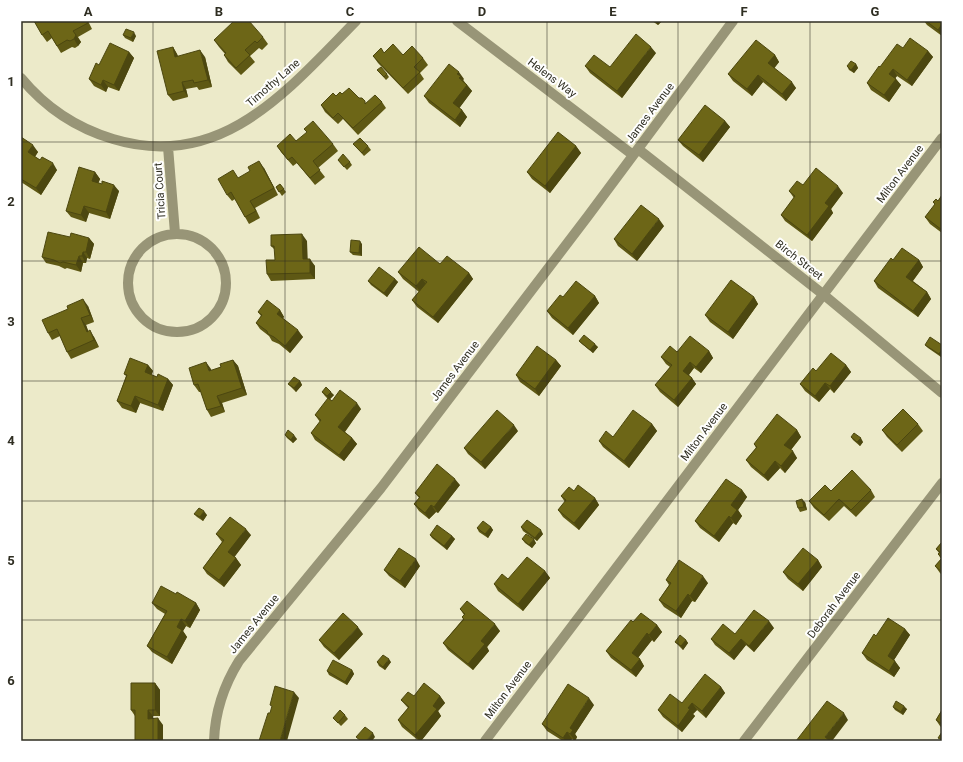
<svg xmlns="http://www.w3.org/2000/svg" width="963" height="762" viewBox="0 0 963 762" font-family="Roboto,sans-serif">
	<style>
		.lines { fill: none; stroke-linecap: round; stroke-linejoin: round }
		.minor { stroke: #989577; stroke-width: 10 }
		.wall { fill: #5e5814 }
		.shaded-wall { fill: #4c4710 }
		.building { fill: #6d6617; stroke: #4c4710 }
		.grid { fill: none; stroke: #2f2e22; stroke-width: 1; stroke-opacity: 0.55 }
		.labels { text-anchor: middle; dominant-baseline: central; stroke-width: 4; stroke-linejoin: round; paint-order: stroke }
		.street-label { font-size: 11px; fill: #2f2e22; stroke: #fff }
		.neatline { fill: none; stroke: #2f2e22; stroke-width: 1.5 }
		.grid-label { font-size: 13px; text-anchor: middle; font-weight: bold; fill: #2f2e22 }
	</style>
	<rect width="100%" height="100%" fill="#eceac9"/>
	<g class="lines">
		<path class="minor" d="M457,21L633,155
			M21,78C45,107 76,128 113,139C221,172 288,90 356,21
			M168,147L175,233
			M638,149L824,295L942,393
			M128 283a49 49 0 1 1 98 0a49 49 0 1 1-98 0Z
			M214,741C215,712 224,685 239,661L381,488L588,216L733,21
			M485,741L942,138
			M744,741L942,483"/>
	</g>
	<path class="wall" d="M34,21H88L92,29L78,37L81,42L78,46L75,48L72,47L61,53L52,38L47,42L42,35Z
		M652,21H662L658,25Z
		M924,21H942V36L927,25Z
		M123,35L136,36L133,42L125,38Z
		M263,37L268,44L262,50L259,48L250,56L255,62L241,75L228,62L224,55L225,54L219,47L214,40Z
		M173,47L177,54L178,56L205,57L212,87L199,90L197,87L186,89L188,97L173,101L168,95Z
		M903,48L928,51L933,57L912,86L897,76L895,78L901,85L889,102L871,90L867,83L880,67Z
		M129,52L134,58L119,91L108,87L106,92L94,86L89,79L99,65Z
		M384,53L403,55L423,58L428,65L420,73L424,79L408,94L378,63L373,56Z
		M656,53L622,98L590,73L585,66L610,67Z
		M775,55L779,62L774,68L796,88L786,101L763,82L752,96L733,81L728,74Z
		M856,64L858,68L854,73L849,70L847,66Z
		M377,70L387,74L389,77L386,80Z
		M464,79L463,80L472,91L459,108L462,110L467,117L460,127L429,103L424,96Z
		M342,94L359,98L366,103L382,102L386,108L358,135L343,119L338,124L325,112L321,105L336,96Z
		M725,121L730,127L703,162L683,146L678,140Z
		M21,137L38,152L35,157L57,170L41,195L21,182Z
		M296,141L333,144L338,151L318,168L325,177L315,185L297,163L293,166L281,152L277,146Z
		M353,144L368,146L371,150L364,156Z
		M576,146L581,153L550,193L532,179L527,172Z
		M338,160L350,162L352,165L347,170Z
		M264,168L278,195L255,208L260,218L249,224L245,217L235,199L232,201L227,195L239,178Z
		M95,172L100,179L98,183L119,191L110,219L89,213L86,222L71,217L66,211Z
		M280,184L286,192L282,196L276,187Z
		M803,185L843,193L831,209L833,213L812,241L785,221L781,215L794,198L789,191Z
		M942,195V233L930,224L925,217L935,205L933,202L938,201Z
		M664,226L637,261L618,246L614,239Z
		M70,237L89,238L94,244L90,259L87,258L86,263H83L81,272L67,268L65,269L59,266L46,263L42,257Z
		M307,241V259L315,266V279L271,281L267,274L275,260V250L271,246Z
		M362,244V256L353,255L350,252Z
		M893,260H919L923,267L913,281L927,292L931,299L918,317L878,288L874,281Z
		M440,264L469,273L473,279L438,323L417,307L412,300L419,292L403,279L398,272Z
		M395,279L398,282L387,297L371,285L368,281Z
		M595,296L599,303L573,335L552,318L547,311L563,297Z
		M754,297L758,304L733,339L710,322L705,315Z
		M88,306L94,322L86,325L88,331L94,337L99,347L71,359L67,352L60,336L52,340L48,333Z
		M280,310L284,317L283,318L303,337L290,353L279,344L272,341L269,336L260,329L256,323L261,316L258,312Z
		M579,341L598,347L593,353L582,344Z
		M925,345H942L941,357L928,348Z
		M709,351L713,358L701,373L694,368L689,375L692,378L696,384L678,407L660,392L655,385L670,367L666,364L661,357L677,352Z
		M233,360L238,366L247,395L222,403L225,412L211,417L207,410L201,392H199L194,385L211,369V371L221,367Z
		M556,360L561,366L539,396L520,382L516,375Z
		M148,365L153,371L151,375L157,377L168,379L173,385L163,411L140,403L136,413L122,408L117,401L126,376L124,374Z
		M846,365L851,372L834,393L830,389L819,402L805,391L800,384L816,371Z
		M300,381L302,385L296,392L288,384Z
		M322,392L334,395L330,399L332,401L361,409L345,432L352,438L357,444L344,461L315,440L311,433L320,422L315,415L328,399L325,396Z
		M652,424L657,431L629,468L603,447L599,441Z
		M918,424L923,431L902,452L887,437L882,430Z
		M797,430L801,437L791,450L797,458L785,473L780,468L768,481L751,467L746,460L756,448L754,444Z
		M518,431L485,469L468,454L464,448Z
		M285,435L297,439L293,443L287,438Z
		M851,437L863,442L860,446L853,440Z
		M460,485L438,513L436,512L429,519L419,511L414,504L419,498L415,493Z
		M742,490L747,497L738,510L742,516L736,525L733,523L719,542L700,528L695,521Z
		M871,490L875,497L856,517L844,506L829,521L814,508L809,501Z
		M574,491L595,498L599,505L579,530L563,517L558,510L565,502L561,496Z
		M805,502L807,510L800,512L798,508Z
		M194,514L207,515L203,521L197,517Z
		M491,527L493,530L488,538L479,532L477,528Z
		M521,527L543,534L537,541L523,531Z
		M216,534L251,535L234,557L236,558L241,565L224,587L207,574L203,568L222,542Z
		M430,535L452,536L455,539L447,550L432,538Z
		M522,539L536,543L532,548L525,543Z
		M942,542V575L940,573L935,566L941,559L938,554L939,553L936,549Z
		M818,560L822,567L803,591L788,579L783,572Z
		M420,566L405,588L389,576L384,570Z
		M545,571L550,578L523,611L498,591L494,584L508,579Z
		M666,580L708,583L695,602L692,601L681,618L664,607L659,600L669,585Z
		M176,594L196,603L200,610L190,628L186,626L183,631L187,637L172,664L152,652L147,646L165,614L157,609L152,603Z
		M460,609L500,631L487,647L489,651L473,670L448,650L443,643L463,619L462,617L464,615Z
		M633,622L657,625L662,632L654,642L652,640L638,658L640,659L644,666L636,677L611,658L606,651Z
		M774,628L754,652L746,645L734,660L715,645L711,639L735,634Z
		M905,629L910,635L894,660L900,668L894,677L867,660L862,653L876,636Z
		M363,634L339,660L324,647L319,640Z
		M686,640L688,643L683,650L675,642Z
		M377,662H391L385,670L379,666Z
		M352,670L354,674L347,685L329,675L327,671Z
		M155,683L160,690V716H153V718L163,725L135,716L131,710Z
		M721,687L725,693L706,718L697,710L693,714L695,716L682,732L663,717L658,710L682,703Z
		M414,696H440L445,703L438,711L441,716L421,741H419L402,727L398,720L408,708L401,700Z
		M594,705L575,734L577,737L575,741L572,739L570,741H563L547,731L542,724Z
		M893,707L907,709L903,715L895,710Z
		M942,710V728L940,726L936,720Z
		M345,715L348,719L341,726L333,718Z"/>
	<path class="shaded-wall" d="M655,21H662L658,25Z
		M942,24V36L938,30Z
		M73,31L81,42L78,46L74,39Z
		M134,32L136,36L133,42L131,38Z
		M173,47L177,54L180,64L175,57Z
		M651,47L656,53L622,98L617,91Z
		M200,50L205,57L212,87L208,80Z
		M928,51L933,57L912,86L907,80Z
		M129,52L134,58L119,91L114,85Z
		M775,55L779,62L773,70L768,63Z
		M856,64L858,68L854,73L851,70Z
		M893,69L897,76L894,80L889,74Z
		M459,72L464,79L463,80L465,83L459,78L457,74Z
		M758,75L763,82L752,96L747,89Z
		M896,79L901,85L889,102L884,95Z
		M103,80L108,87L106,92L101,85Z
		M182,82L186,89L188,97L184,91Z
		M792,82L796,88L786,101L782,94Z
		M467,85L472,91L458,110L453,103Z
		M462,110L467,117L460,127L455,120Z
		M725,121L730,127L703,162L699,155Z
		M33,145L38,152L33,159L28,152Z
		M576,146L581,153L550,193L545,186Z
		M259,161L264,168L278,195L274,188Z
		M53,163L57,170L41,195L36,188Z
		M95,172L100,179L97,187L92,181Z
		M114,185L119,191L110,219L106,212Z
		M838,186L843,193L831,209L833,213L812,241L807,235L825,203Z
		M250,201L255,208L260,218L256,211Z
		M84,206L89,213L86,222L81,215Z
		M659,219L664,226L637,261L632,254Z
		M302,234L307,241L308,266L303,259Z
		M89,238L94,244L90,259L86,252Z
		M360,241L362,244V256L359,253Z
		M83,252L87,258L86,263L82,256Z
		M79,256L83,263L81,272L76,265Z
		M310,259L315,266V279L310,273Z
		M919,260L923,267L911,283L906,277Z
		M469,273L473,279L438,323L433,317Z
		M395,279L398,282L387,297L384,293Z
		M422,279L427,285L421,293L416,286Z
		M927,292L931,299L918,317L913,311Z
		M595,296L599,303L573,335L568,328Z
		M754,297L758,304L733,339L728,332Z
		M83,299L88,306L94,322L90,315Z
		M280,310L284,317L281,320L277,314Z
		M81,318L86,325L91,338L87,332Z
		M90,330L94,337L99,347L94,340Z
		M298,330L303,337L290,353L285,346Z
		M595,344L598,347L593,353L590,350Z
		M942,349V356L941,357L939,354Z
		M709,351L713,358L701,373L696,367Z
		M233,360L238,366L247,395L242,388Z
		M556,360L561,366L539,396L535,389Z
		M206,362L211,369L214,378L209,371Z
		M690,362L694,368L687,377L683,371Z
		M148,365L153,371L150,379L145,372Z
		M846,365L851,372L834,393L830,386Z
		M692,378L696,384L678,407L674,400Z
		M168,379L173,385L163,411L158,405Z
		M300,381L302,385L296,392L294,388Z
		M825,383L830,389L819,402L815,396Z
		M331,392L334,395L329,400L327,396Z
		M135,396L140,403L136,413L131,406Z
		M217,396L222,403L225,412L221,406Z
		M357,403L361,409L343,434L338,427Z
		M652,424L657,431L629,468L624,461Z
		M514,425L518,431L485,469L481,462Z
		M797,430L801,437L789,452L784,445Z
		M294,435L297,439L293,443L291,440Z
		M352,438L357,444L344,461L339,455Z
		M861,438L863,442L860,446L857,442Z
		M793,451L797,458L785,473L781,466Z
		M775,461L780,468L768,481L764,475Z
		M455,479L460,485L438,513L434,507Z
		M742,490L747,497L738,510L742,516L736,525L731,518V505Z
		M595,498L599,505L579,530L574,523Z
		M802,499L805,502L807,510L804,507Z
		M431,505L436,512L429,519L425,513Z
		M204,511L207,515L203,521L200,517Z
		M729,516L733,523L719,542L714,536Z
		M491,527L493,530L488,538L485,534Z
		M246,529L251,535L233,559L228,552Z
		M541,530L543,534L537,541L535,538Z
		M452,536L455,539L447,550L444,546Z
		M534,539L536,543L532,548L529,545Z
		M236,558L241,565L224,587L219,580Z
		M416,559L420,566L405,588L400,581Z
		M818,560L822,567L803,591L798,584Z
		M545,571L550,578L523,611L518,604Z
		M703,576L708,583L695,602L690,596Z
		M688,594L692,601L681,618L676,611Z
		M196,603L200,610L190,628L185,621Z
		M181,619L186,626L183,631L187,637L172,664L167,657L177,627Z
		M769,621L774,628L754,652L749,646Z
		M495,624L500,631L487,647L489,651L473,670L468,664L481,641Z
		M657,625L662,632L654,642L649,635Z
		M358,627L363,634L339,660L334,653Z
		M905,629L910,635L892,663L888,656Z
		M647,633L652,640L636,660L632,653Z
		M741,639L746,645L734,660L729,653Z
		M686,640L688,643L683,650L681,646Z
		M389,659L391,662L385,670L383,667Z
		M640,659L644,666L636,677L631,670Z
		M895,661L900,668L894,677L889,671Z
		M352,670L354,674L347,685L345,682Z
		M155,683L160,690V716L155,710Z
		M721,687L725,693L706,718L702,711Z
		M294,692L299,698L287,741H280Z
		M440,696L445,703L438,711L441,716L421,741H420L415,735L433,706Z
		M589,698L594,705L575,734L577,737L575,741L570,734V728Z
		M692,703L697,710L693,714L695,716L682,732L678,726L688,708Z
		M904,706L907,709L903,715L901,712Z
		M148,710L153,716L152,725L148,719Z
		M844,713L848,720L832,741H828L825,737Z
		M158,718L163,725V741H158Z
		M567,732L572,739L570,741H566L563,738Z
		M373,733L375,737L372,741H366Z"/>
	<path class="building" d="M34,21H87L88,23L73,31L76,35L74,39L70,41L67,40L57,46L48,31L42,35Z
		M234,21H249L263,37L257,43L255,41L245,50L250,55L236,68L224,55L226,53L214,40Z
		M926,21H942V24L938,30Z
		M126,29L134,32L131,38L123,35Z
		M636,34L651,47L617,91L585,66L594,55L610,67Z
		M910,38L928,51L907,80L893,69L889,74L896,79L884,95L867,83L879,66L880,67L897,44L903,48Z
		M756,40L775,55L768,63L792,82L782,94L758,75L747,89L728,74Z
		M110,43L129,52L114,85L103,80L101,85L89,79L96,63L99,65Z
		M393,44L403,55L412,46L423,58L414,67L420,72L403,88L373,56L381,48L384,53Z
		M173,47L175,57L200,50L208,80L194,83L193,80L182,82L184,91L168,95L157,51Z
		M851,61L856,64L851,70L847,66Z
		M449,64L459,72L457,74L461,76L459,78L467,85L453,103L462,110L455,120L424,96Z
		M381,67L387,74L384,77L377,70Z
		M349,88L359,98H362L365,101V104L375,95L382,102L353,128L338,113L333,118L321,105L333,93L336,96L340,92L342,94Z
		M705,105L725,121L699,155L678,140Z
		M313,121L333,144L313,161L320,170L310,178L292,157L288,160L277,146L290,134L296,141L307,132L304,129Z
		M558,132L576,146L545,186L527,172Z
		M21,137L33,145L28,152L40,160L42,157L53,163L36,188L21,179Z
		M360,138L368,146L362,153L353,144Z
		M343,154L350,162L344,167L338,160Z
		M259,161L274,188L250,201L256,211L245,217L231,192L227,195L218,179L233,170L238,178L250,171L248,167Z
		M79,167L95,172L92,181L102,184V181L114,185L106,212L84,206L81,215L66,211Z
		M816,168L838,186L825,203L829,206L807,235L781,215L795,196L789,191L797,181L803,185Z
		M280,184L284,189L279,192L276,187Z
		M942,195V230L925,217L935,204L933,202L936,199L938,201Z
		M641,205L659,219L632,254L614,239Z
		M48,232L70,237L71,233L89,238L86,252H83L82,256H79L76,265L63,262L60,263L54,260L42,257Z
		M302,234L303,259H310V273L267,274L266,260H275L274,246H271V235Z
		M351,240L360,241L359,253L350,252Z
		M419,247L440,264L447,256L469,273L433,317L412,300L427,282L422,279L416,286L398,272Z
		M902,248L919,260L906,277L927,292L913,311L874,281L891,258L893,260Z
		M379,267L395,279L384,293L368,281Z
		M731,280L754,297L728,332L705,315Z
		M576,281L595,296L568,328L547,311L560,295L563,297Z
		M83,299L90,315L81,318L87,332L90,330L94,340L67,352L57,329L48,333L42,320L68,309L67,306Z
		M267,300L280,310L277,314L298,330L285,346L274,337L268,334L267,331L256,323L262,315L258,312Z
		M584,335L595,344L590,350L579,341Z
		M690,336L709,351L696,367L690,362L683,371L692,378L674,400L655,385L672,365L661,357L670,346L677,352Z
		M930,337L942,345V349L939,354L925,345Z
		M537,346L556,360L535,389L516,375Z
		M831,353L846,365L830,386L825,383L815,396L800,384L813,368L816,371Z
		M130,358L148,365L145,372L157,377L158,374L168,379L158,405L135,396L131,406L117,401L127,375L124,374Z
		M233,360L242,388L217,396L221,406L207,410L198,384L194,385L189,368L206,362L209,371L221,367L220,364Z
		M294,377L300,381L294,388L288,384Z
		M326,387L331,392L327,396L322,392Z
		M340,390L357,403L338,427L352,438L339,455L311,433L321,420L315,415L328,398L332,401Z
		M903,409L918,424L897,445L882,430Z
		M497,410L514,425L481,462L464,448Z
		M633,410L652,424L624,461L599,441L606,431L613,437Z
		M777,414L797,430L784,445L793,451L781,466L775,461L764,475L746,460L757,447L754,444Z
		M288,430L294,435L291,440L285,435Z
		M854,433L861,438L857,442L851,437Z
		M437,464L455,479L434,507L431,505L425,513L414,504L420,497L415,493Z
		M852,470L871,490L851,510L839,499L824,515L809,501L825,485L831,491Z
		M726,479L742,490L731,505L737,510L731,518L729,516L714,536L695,521Z
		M578,485L595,498L574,523L558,510L566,500L561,496L569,487L574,491Z
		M802,499L804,507L798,508L796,501Z
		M199,508L204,511L200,517L194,514Z
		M230,517L246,529L228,552L236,558L219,580L203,568L224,540L216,534Z
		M527,520L541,530L535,538L521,527Z
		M483,521L491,527L485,534L477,528Z
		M437,525L452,536L444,546L430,535Z
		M526,534L534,539L529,545L522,539Z
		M942,542V572L935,566L942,558L938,554L940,552L936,549Z
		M399,548L416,559L400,581L384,570Z
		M803,548L818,560L798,584L783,572Z
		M527,557L545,571L518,604L494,584L502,574L508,579Z
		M679,560L703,576L690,596L688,594L676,611L659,600L671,583L666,580Z
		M161,586L176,594L177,592L196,603L185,621L181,619L177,627L182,630L167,657L147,646L167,611L152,603Z
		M467,601L495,624L481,641L485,644L468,664L443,643L464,619L462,617L465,614L460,609Z
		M754,610L769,621L749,646L741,639L729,653L711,639L723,624L735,634Z
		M343,613L358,627L334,653L319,640Z
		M641,613L657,625L649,635L647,633L632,653L640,659L631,670L606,651L631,620L633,622Z
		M888,618L905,629L888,656L895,661L889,671L862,653L874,634L876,636Z
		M680,635L686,640L681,646L675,642Z
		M383,655L389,659L383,667L377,662Z
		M333,660L352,670L345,682L327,671Z
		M705,674L721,687L702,711L692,703L688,708L690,709L678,726L658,710L670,694L682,703Z
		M131,683H155V710H148V719L158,718V741H135V710H131Z
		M424,683L440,696L433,706L437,709L415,735L398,720L409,707L401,700L408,692L414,696Z
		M568,684L589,698L570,728L573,730L570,734L567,732L563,738L542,724Z
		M275,686L294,692L280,741H259L268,713H270L272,706L270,705Z
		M827,701L844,713L825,737L830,741H796Z
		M896,701L904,706L901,712L893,707Z
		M340,710L345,715L338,723L333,718Z
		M942,710V724L936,720Z
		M365,727L373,733L366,741H361L356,737Z
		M942,732V740L938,738Z"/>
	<path class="grid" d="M153,21V741M285,21V741M416,21V741M547,21V741M678,21V741M810,21V741M21,142H942M21,261H942M21,381H942M21,501H942M21,620H942"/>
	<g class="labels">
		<g class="street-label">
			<text transform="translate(552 78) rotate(37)">Helens Way</text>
			<text transform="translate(273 83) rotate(-41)">Timothy Lane</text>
			<text transform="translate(650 113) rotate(-53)">James Avenue</text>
			<text transform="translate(900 174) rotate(-53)">Milton Avenue</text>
			<text transform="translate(160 191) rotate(-94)">Tricia Court</text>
			<text transform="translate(799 260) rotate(38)">Birch Street</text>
			<text transform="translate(455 371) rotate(-53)">James Avenue</text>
			<text transform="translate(704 432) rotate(-53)">Milton Avenue</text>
			<text transform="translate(834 605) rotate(-53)">Deborah Avenue</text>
			<text transform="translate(254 624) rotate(-51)">James Avenue</text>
			<text transform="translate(508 690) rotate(-53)">Milton Avenue</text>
		</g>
	</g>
	<rect width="963" height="762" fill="none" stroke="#ffffff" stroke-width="44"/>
	<rect x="22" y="22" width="919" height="718" class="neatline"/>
	<g class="grid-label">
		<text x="88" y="16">A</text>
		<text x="219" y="16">B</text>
		<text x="350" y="16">C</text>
		<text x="482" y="16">D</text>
		<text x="613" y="16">E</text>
		<text x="744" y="16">F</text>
		<text x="875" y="16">G</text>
		<text x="11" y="86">1</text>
		<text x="11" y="206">2</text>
		<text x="11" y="326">3</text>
		<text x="11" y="445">4</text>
		<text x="11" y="565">5</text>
		<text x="11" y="685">6</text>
	</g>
</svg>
